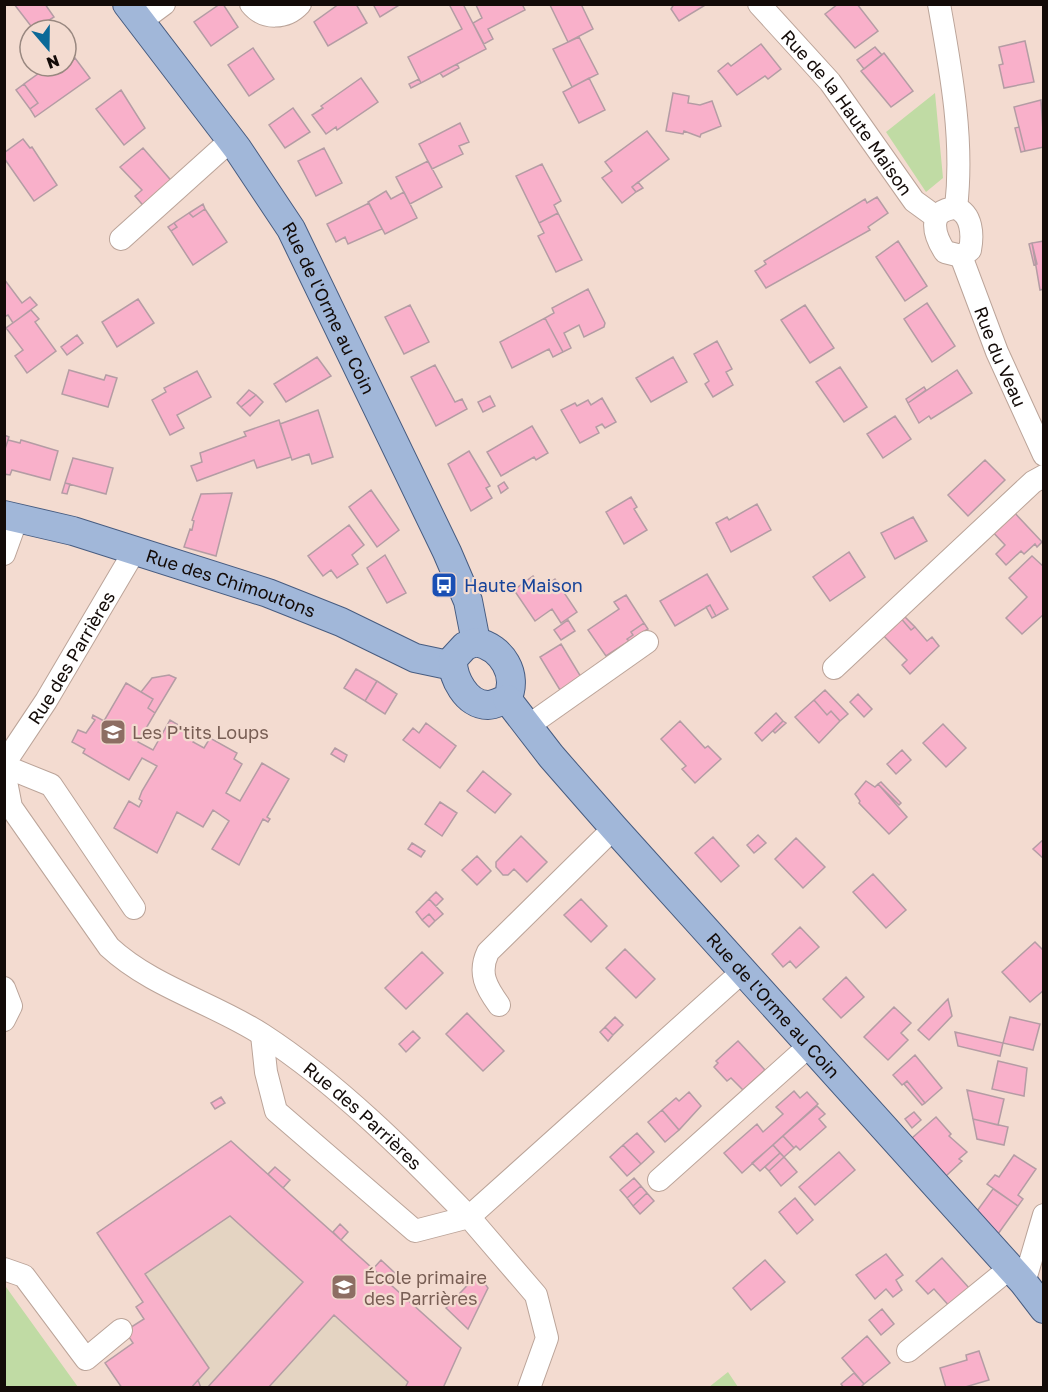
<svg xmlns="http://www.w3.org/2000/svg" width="1048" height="1392" viewBox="0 0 1048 1392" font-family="'Golos Text',sans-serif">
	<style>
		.education { fill: #e4d4c2 }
		.green { fill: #c0dba4 }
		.building { fill: #f9b0ca; stroke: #b49ca4; stroke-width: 1.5 }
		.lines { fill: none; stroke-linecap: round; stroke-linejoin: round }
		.minor-casing { stroke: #bba499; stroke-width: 24 }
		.major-casing { stroke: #475c80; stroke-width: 30 }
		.minor { stroke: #fff; stroke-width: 22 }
		.major { stroke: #a1b7d9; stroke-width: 28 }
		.labels { text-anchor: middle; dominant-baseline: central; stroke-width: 4.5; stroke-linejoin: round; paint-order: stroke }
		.street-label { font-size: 18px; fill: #130b08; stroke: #f3dbd0 }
		.transit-label { font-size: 18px; fill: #164399; stroke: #f3dbd0; text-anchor: start }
		.education-label { font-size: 18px; fill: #785e54; stroke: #f3dbd0; text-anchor: start }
	</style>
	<rect width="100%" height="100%" fill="#f3dbd0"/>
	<path class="education" d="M231,1141L268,1174L275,1167L283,1174L290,1180L283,1188L332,1232L340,1224L348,1232L341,1240L373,1269L381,1260L395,1273L387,1282L443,1387H122L105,1363L133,1343L125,1331L144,1319L136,1307L143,1302L97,1233Z"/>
	<path class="green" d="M935,93L943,178L926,192L886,132Z
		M4,1286L6,1287L78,1387H5Z
		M728,1372L738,1387H709Z"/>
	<path class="building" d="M14,4H45L54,17L34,30Z
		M220,4H223L238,27L211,46L194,22Z
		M339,4H356L367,23L328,46L314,22Z
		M373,4H401L380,17Z
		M449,4H463L486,49L421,83L408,57L462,29Z
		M522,4L525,10L488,29L493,39L484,44L473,23L482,18L476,5Z
		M581,4L593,29L568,42L550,5Z
		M674,4H707L679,21L671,9Z
		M838,4H857L878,31L855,48L825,14Z
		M579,37L598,74L572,87L553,49Z
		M1025,41L1034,82L1004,88L999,65L1003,64L999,47Z
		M761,44L781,69L768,79L765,76L737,95L718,71L728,63L731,66Z
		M875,47L882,55L864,69L857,60Z
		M253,48L274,79L249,96L228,65Z
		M70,51L75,58L67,63L66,54Z
		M884,53L913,91L891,107L861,71Z
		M75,58L90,78L35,117L30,109L38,103L24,84L49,66H66V62Z
		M457,64L459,68L443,77L440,73Z
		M361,78L378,102L337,130L336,127L326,134L312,115L323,108L321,106Z
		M589,78L605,110L579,123L563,92Z
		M419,79L421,83L411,88L409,84Z
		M24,84L38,103L30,109L16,90Z
		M121,90L145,128L124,145L96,109Z
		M673,93L689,96L688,103L700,105L712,101L721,126L701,134L700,137L684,131L683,134L666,131Z
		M1041,100L1044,147L1025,151L1014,107Z
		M293,108L310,132L285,148L269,125Z
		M460,123L469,142L459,146L463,154L432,169L419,144Z
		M1019,127L1025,151L1021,152L1015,128Z
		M647,131L669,159L632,187L636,192L622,203L602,178L612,171L605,162Z
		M23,139L30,148L32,147L57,185L34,201L4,158V153Z
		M143,148L175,185L147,210L135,196L142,190L120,167Z
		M324,148L342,183L316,196L298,161Z
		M428,161L442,187L410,204L396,177Z
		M542,164L561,201L554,205L558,213L539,223L516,176Z
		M638,182L643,188L636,192L632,187Z
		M386,191L391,199L404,192L417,218L385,234L368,202Z
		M877,197L888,213L868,227L870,230L766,288L755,271L766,264L764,261L865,199L867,203Z
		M369,203L382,229L348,244L345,237L336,242L327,224Z
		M203,204L205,209L193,217L189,213Z
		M205,209L227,242L193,265L171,231L177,227L174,223L189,213L193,217Z
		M558,213L582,260L556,272L538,236L544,233L539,223Z
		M174,223L177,227L171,231L168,227Z
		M898,241L927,286L905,301L876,257Z
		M1044,241V289L1040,290L1032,243Z
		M1032,243L1037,264L1034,265L1029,244Z
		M4,279L22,303L30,297L37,305L13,323L8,315L4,317Z
		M588,289L605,323L604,327L584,337L579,325L564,333L571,348L563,352L545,318L554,313L552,308Z
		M138,299L154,323L117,347L102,322Z
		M927,303L955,346L932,362L904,319Z
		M410,305L429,342L404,354L385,317Z
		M805,305L834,348L810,363L781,320Z
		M31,310L39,319L35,322L56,351L27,373L15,356L23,350L6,328Z
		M545,318L563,352L553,357L549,349L512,368L500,342Z
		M77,335L83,343L67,355L61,347Z
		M717,341L732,369L726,372L733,385L713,397L705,384L709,381L694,354Z
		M317,357L331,376L286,402L274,384Z
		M673,357L687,382L651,402L636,378Z
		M435,365L455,402L462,399L467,409L436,426L411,377Z
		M840,367L867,407L844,422L816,382Z
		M69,370L104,380L106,375L117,378L108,407L62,394Z
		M957,370L972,393L931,419L929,416L919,423L908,403Z
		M197,371L211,397L177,415L184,428L170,435L152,400L166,392L164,388Z
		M924,387L926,390L908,403L906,399Z
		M249,390L256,395L241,407L237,403Z
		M256,395L263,402L250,416L241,407Z
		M490,396L495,406L483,412L478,402Z
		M602,398L616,422L605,428L602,424L596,427L599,433L580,443L561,410L575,403L577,406L588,400L591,405Z
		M318,410L333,457L312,464L309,454L292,460L280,424Z
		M895,416L911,439L883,458L867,434Z
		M279,420L291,457L257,468L254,460L197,481L191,466L202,462L200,453L246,436L244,432Z
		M532,426L548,453L536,460L534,457L501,476L487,452Z
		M4,435L9,437L4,452Z
		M8,440L20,443L21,440L58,451L50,480L12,470L10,475L4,474V452Z
		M469,451L490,486L486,488L492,498L471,511L448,464Z
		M73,458L113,468L106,494L65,483Z
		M985,460L1005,480L968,516L948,495Z
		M504,482L508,488L501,493L498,486Z
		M65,483L70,484L67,494L62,493Z
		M371,490L399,530L377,547L349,507Z
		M232,493L216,556L184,547L190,529L192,530L194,521L192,520L201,494Z
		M631,497L637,507L634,509L647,530L624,544L606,512Z
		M757,504L771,530L731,552L716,523L727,517L729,520Z
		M1011,509L1042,542L1037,547L1035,544L1024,554L1021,551L1006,565L996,554L1005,545L990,529Z
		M913,517L927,541L895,559L881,533Z
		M349,525L364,545L352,555L358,564L337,578L331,570L323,576L308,556Z
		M849,552L865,577L830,601L813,577Z
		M385,555L406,593L387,603L367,568Z
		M1032,556L1044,567V614L1022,634L1006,618L1027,597L1009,578Z
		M707,574L728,609L716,616L710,605L675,626L660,601Z
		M533,576L541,589L555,579L577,612L561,623L552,609L535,621L514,590Z
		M626,595L644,623L631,632L633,635L627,639L629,641L606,656L588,630L619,609L614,602Z
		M710,605L716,616L712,618L706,607Z
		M900,612L915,627L911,630L898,615Z
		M898,615L911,630L915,627L927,641L932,637L939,646L910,674L902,665L907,660L880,632Z
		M568,620L575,631L561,640L554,630Z
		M644,623L648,629L629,641L627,639L633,635L631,632Z
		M561,644L581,677L560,690L540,657Z
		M356,669L377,681L365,701L344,688Z
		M169,675L176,678L155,713L148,708L153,699L141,692L152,678Z
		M377,681L397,694L385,714L365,701Z
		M126,683L153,699L148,708L155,713L138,742L153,750L170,720L197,736L193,742L204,748L210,738L237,753L234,759L242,764L226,793L240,801L262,763L289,779L267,817L270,819L268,822L263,819L239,865L212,849L229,821L213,810L203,827L177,812L157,853L114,828L129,801L139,807L142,801L139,799L142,791L157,766L142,758L129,780L83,753L85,749L72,742L78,730L86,733L95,720L92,718L93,715L104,721Z
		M825,690L848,714L840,721L831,711L827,715L814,700Z
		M858,694L872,709L864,717L850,702Z
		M814,700L827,715L831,711L840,721L819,743L795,717Z
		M776,713L783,721L762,741L755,733Z
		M680,721L705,748L708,746L721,759L695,783L682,769L686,766L661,739Z
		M783,721L786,723L775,733L773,731Z
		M426,723L456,746L440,768L403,740L413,728L419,733Z
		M943,724L966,748L946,767L923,743Z
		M335,748L347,755L344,762L331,754Z
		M902,750L911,760L896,774L887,764Z
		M483,771L511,794L495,813L467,791Z
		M866,781L875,787L878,784L907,817L889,834L859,803L860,801L855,794Z
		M881,782L901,803L899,805L878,784Z
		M440,802L457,813L442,836L425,824Z
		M758,835L766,843L754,853L747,845Z
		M521,836L547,862L527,882L514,869L508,875H503L496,867V862Z
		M713,837L739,866L721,882L695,853Z
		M796,838L825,867L803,888L775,859Z
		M1044,839V859L1033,849Z
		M412,843L425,851L421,857L408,849Z
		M477,856L491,871L477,885L462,870Z
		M873,874L906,910L886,928L853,892Z
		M436,892L443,899L436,906L429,899Z
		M429,899L443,914L435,921L429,914L422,920L416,912Z
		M581,899L607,926L591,942L564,915Z
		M429,914L435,921L429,927L422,920Z
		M800,927L819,947L796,968L790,961L783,967L772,954Z
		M1035,942L1044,951V990L1030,1002L1002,972Z
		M625,949L655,979L636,998L606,968Z
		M422,952L443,973L406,1009L385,988Z
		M846,977L864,997L841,1018L823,999Z
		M948,999L952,1016L929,1040L918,1030Z
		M894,1007L911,1023L901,1033L908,1040L888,1060L864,1037Z
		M467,1013L504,1051L483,1071L446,1034Z
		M615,1017L623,1025L613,1035L605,1027Z
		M1010,1017L1040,1024L1033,1050L1003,1043Z
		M605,1027L613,1035L608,1041L600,1032Z
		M413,1031L420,1038L406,1052L399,1044Z
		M955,1032L1003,1043L1000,1056L958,1046Z
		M738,1041L765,1070L743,1090L731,1078L727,1081L714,1067L718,1063L716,1061Z
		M915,1055L942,1088L925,1103L907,1081L902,1085L893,1075Z
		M998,1061L1027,1068L1024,1096L992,1089Z
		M907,1081L925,1103L922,1105L904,1084Z
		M967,1090L1004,1099L998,1125L973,1119Z
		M794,1091L800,1098L807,1092L818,1104L742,1173L724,1153L757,1124L763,1132L783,1114L776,1107Z
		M689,1092L701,1106L679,1130L662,1110L676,1098L679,1101Z
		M221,1097L225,1103L215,1109L211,1103Z
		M817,1106L825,1114L819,1119L826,1127L800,1150L796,1146L794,1148L783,1136Z
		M662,1110L679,1130L665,1142L648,1122Z
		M914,1112L921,1120L912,1128L905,1119Z
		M936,1117L951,1134L949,1136L967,1152L959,1159L962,1161L946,1176L912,1138Z
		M973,1119L1008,1127L1004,1145L977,1139Z
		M637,1133L654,1152L641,1164L623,1145Z
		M783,1136L794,1148L784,1157L773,1145Z
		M231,1141L461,1348L443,1388H405L408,1382L334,1315L268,1388H207L303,1282L230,1216L145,1274L209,1368L191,1388H122L105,1363L133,1343L125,1331L144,1319L136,1307L143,1302L97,1233Z
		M623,1145L641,1164L627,1176L610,1157Z
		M773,1145L780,1153L760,1171L752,1163Z
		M839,1152L855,1170L815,1205L799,1187Z
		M780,1153L784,1157L769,1171L765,1167Z
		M1014,1155L1036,1169L1018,1195L1023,1199L1018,1206L987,1184L995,1175L999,1177Z
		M784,1157L797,1172L781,1186L769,1171Z
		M275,1167L290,1180L283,1188L268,1174Z
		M634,1178L641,1186L627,1198L620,1190Z
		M641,1186L647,1193L633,1206L627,1198Z
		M993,1189L1018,1206L998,1234L977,1211Z
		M647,1193L654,1201L640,1214L633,1206Z
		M795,1198L813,1220L797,1234L779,1212Z
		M340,1224L348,1232L341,1240L333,1232Z
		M886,1254L903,1275L896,1280L902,1290L893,1297L886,1289L875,1299L856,1275Z
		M942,1258L970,1289L951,1308L934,1289L928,1294L916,1281Z
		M381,1260L395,1273L387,1281L373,1269Z
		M765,1260L785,1282L751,1310L733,1288Z
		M478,1274L488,1288L468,1329L446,1308Z
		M882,1309L894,1324L881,1335L869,1320Z
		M867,1336L890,1363L864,1384L842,1358Z
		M979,1351L989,1380L962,1388H946L940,1368L967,1360L966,1355Z
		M854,1373L864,1384L860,1388H844L841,1384Z
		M198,1380L201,1388H191Z"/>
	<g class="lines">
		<g class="minor-casing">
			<g id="minor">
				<path d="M251,4C264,20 286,19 300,4"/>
				<path id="s1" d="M759,4L830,82L914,201L936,217"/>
				<path d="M939,4C951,71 964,140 956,208"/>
				<path d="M141,21L164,4"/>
				<path d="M956,208C972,214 973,235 970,250L961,256L945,252C934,235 926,210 956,208Z"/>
				<path d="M121,239L231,140"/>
				<path id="s2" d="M961,256L997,352L1044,455"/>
				<path d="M4,554L17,518"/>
				<path d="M834,668L1033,482L1044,476"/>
				<path d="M528,726L647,642"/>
				<path id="s3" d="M4,764L46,701L135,550"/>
				<path d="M4,766L51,785L134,908"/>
				<path id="s4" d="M4,771L11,807L109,947C152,987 214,1003 263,1035C337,1083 408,1154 469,1217L743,971"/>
				<path d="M4,988L11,1006L4,1020"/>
				<path d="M499,1005C486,987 478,973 488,952L614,828"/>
				<path d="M262,1035L266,1072L276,1111L415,1231L469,1217L536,1295L547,1338L529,1388"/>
				<path d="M659,1180L809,1046"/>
				<path d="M4,1269L24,1276L86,1359L121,1330"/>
				<path d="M1024,1283L1044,1215"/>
				<path d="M908,1351L1010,1268"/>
			</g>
		</g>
		<g class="major-casing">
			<g id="major">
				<path id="s5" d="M127,4L237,148L291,229L447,552L468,601L476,642"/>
				<path id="s6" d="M4,515L73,531L268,593L341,622L415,658L453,666"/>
				<path d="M476,642C502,647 519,675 507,699C501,701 494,705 488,705C466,705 452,677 453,659L465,646Z"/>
				<path id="s7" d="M507,699L551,756L614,828L1024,1283L1044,1309"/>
			</g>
		</g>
		<use href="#minor" class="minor"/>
		<use href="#major" class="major"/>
	</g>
	<defs>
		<g id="bus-square" transform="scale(1.35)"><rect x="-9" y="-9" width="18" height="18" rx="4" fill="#1a4fb4" stroke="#f3dbd0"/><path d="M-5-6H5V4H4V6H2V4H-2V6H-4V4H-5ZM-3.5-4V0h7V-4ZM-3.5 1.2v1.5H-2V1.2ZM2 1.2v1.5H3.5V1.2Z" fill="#fff"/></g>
		<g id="school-square" transform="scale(1.35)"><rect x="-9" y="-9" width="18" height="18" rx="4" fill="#8d6e63" stroke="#f3dbd0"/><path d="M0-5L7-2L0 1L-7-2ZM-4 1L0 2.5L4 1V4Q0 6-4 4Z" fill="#fff"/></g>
	</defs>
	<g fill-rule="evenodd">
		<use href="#bus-square" x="444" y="585"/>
		<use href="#school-square" x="113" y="732"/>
		<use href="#school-square" x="344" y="1287"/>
	</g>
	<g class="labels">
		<g class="street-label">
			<text stroke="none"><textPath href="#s1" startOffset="140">Rue de la Haute Maison</textPath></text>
			<text stroke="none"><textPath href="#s5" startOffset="366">Rue de l'Orme au Coin</textPath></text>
			<text stroke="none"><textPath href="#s2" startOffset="108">Rue du Veau</textPath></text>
			<text stroke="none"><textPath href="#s6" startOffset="237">Rue des Chimoutons</textPath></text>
			<text stroke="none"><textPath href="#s3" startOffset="126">Rue des Parrières</textPath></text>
			<text stroke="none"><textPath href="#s7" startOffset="406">Rue de l'Orme au Coin</textPath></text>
			<text stroke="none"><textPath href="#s4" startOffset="514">Rue des Parrières</textPath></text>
		</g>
		<g class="transit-label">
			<text x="464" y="585">Haute Maison</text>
		</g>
		<g class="education-label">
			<text x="132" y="732">Les P'tits Loups</text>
			<text x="364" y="1277">École primaire<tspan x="364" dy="21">des Parrières</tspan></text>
		</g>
	</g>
	<rect width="1048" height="1392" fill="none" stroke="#130b08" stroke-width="12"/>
	<g transform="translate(48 48) rotate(160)"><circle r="28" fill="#f3dbd0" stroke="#998880" stroke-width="1.5"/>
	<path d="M0-4.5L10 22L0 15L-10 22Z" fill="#0b6998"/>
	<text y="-9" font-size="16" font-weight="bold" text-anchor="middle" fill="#130b08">N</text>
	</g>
</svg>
